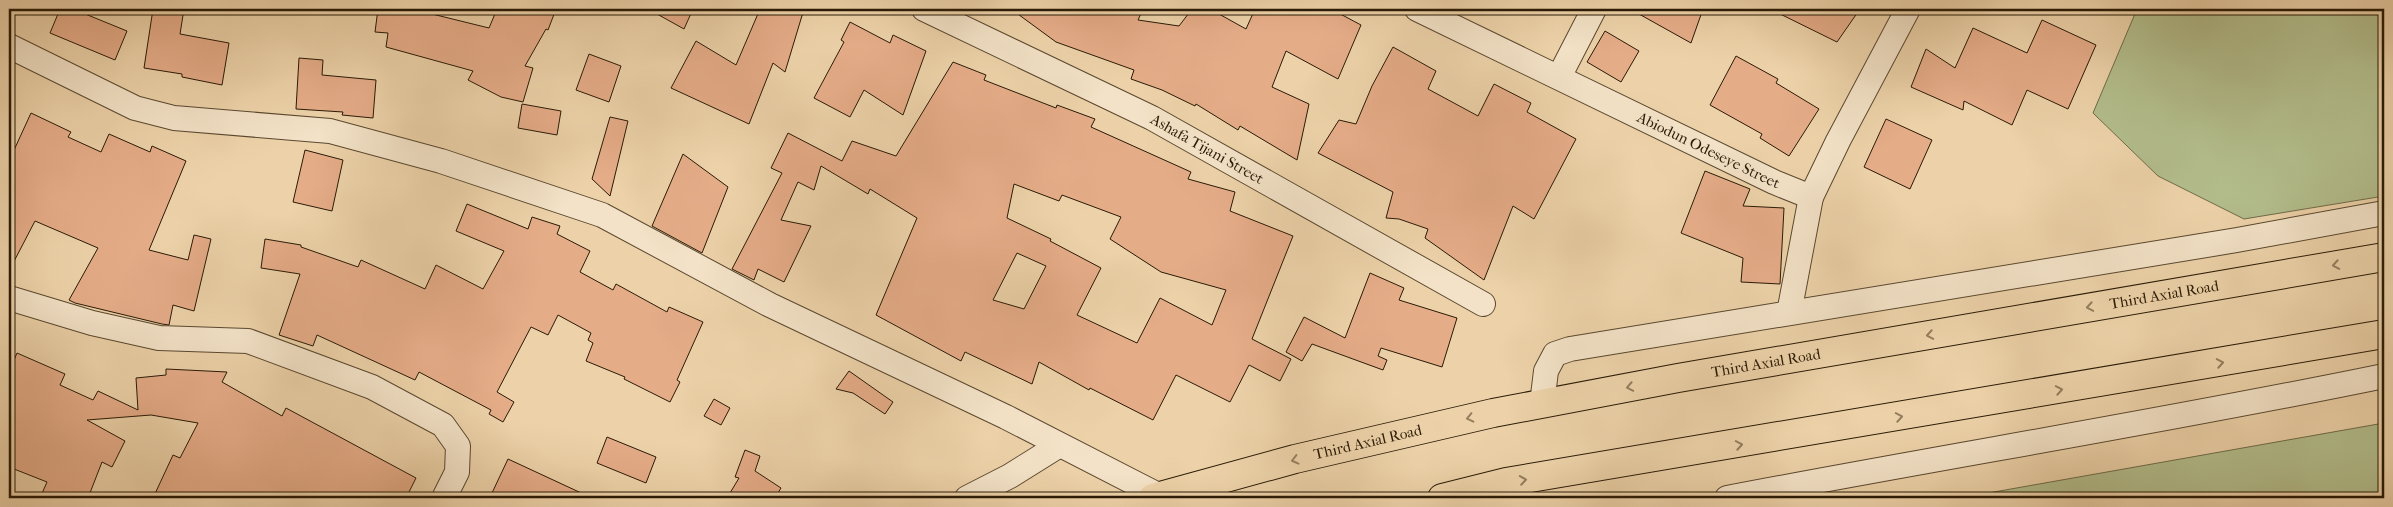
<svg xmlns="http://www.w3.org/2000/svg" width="2393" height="507" viewBox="0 0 2393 507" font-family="'IM FELL French Canon',serif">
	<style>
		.green { fill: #b3bd8c; stroke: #6e6c49 }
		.building { fill: #e5ac88; stroke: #291a06; fill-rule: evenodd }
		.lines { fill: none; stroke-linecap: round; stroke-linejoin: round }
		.minor-casing { stroke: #5a482f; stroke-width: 26 }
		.highway-casing { stroke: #291a06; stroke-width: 30 }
		.minor { stroke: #f3e2c7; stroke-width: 24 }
		.highway { stroke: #edd2a9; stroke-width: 28 }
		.oneway { stroke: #957f60 }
		.labels { text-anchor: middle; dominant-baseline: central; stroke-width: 4; stroke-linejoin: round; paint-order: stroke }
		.street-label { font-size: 15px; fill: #291a06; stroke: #f3e2c7 }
	</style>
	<rect width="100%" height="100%" fill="#edd2a9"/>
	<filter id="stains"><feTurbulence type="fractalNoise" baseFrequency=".004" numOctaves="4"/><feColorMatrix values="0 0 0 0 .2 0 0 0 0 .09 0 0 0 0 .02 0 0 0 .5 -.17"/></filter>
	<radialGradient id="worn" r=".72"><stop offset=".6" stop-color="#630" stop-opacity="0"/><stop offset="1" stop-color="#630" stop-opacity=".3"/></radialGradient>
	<path class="green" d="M2137,9H2384V196L2244,219L2158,176L2093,113Z
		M2384,423V498H1960Z"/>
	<path class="building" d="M60,9H73L127,31L115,60L50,33Z
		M153,9H184L180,34L229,43L222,85L182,77V74L144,68Z
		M378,9L420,11L489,28L497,9H556L548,30L546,29L525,66L533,68L523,102L501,97L468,80L473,71L386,47L388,33L375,32Z
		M648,9H693L684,29Z
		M760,9H804L785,72L773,63L749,124L671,88L696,41L736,65Z
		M1011,9H1143L1138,20L1179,26L1192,9H1210L1246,29L1255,9H1331L1361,25L1338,79L1286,51L1272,87L1309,104L1297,160L1240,126L1238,130L1196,104L1195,106L1162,90L1131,79L1134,70L1056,42Z
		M1630,9H1703L1691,43Z
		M1770,9H1860L1837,42Z
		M2042,20L2096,45L2068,109L2027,90L2012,125L1964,101L1963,110L1911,87L1926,49L1955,68L1973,28L2027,53Z
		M850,22L890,43L893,35L926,51L903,115L864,90L850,117L814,98L844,42L841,40Z
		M1605,31L1639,51L1621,82L1587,62Z
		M1393,47L1436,71L1428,89L1478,116L1494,84L1531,103L1527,112L1576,139L1534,219L1513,206L1484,280L1425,238L1428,229L1399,219L1386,218L1393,192L1318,153L1339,120L1356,124L1372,86Z
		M589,54L621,66L609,102L576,90Z
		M1736,56L1778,79L1776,83L1819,109L1789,156L1760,138L1762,134L1710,105Z
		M299,58L323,60L322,75L376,80L373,118L342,115L343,112L296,109Z
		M953,62L986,75L984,80L1056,108L1057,105L1095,119L1091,127L1191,172L1188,179L1235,192L1230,211L1293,236L1252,339L1291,359L1280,381L1249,365L1230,402L1176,375L1153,420L1090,388L1089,390L1039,362L1032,384L965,352L961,361L876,315L917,218L870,189L868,194L821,166L814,190L798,182L781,220L811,226L784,282L758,269L754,280L732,269L782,173L771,168L788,133L842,161L852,141L896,156ZM1014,184L1059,201L1062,195L1121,217L1110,239L1161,272L1226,290L1212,325L1160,298L1137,343L1077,315L1101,268L1050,241L1051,239L1007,218ZM1017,253L1046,266L1024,309L993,300Z
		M522,104L561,111L557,135L518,128Z
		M31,113L71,132L68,137L101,152L109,134L150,152L152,146L186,161L149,250L188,260L194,235L211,239L194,311L173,305L169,325L162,324L75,303L69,300L98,248L35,221L9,271V161Z
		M610,117L628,121L610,196L592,179Z
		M1886,119L1932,140L1910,189L1864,167Z
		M305,150L343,160L332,211L293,202Z
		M683,154L728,187L702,253L652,226Z
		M1705,171L1750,189L1743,206L1784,208L1780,284L1741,282L1743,258L1681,233Z
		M467,204L528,229L532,217L560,226L557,234L590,251L580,272L613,290L616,284L667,312L669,307L703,322L677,380L680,382L670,402L624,379L625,377L586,361L593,343L588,340L591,333L558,315L548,335L531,327L497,392L514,402L503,422L489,414L491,410L419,372L415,380L317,335L313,346L279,335L300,274L261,268L265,239L301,245V247L358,267L361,260L425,289L436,265L483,289L504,251L456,231Z
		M1370,273L1404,288L1399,300L1457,318L1442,367L1381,348L1378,356L1387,360L1383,370L1312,344L1302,361L1286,352L1304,317L1345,338Z
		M17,353L65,374L60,385L93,400L98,391L138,410L136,378L166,375V369L227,372L222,382L282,416L286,408L416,478L406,498H153L173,455L180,458L198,423L151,415L87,420L125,441L112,467L102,462L88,498H40L47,482L9,467V372Z
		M849,371L893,402L885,414L853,393L836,389Z
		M714,399L730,408L721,425L704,416Z
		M607,437L656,457L646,483L597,463Z
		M745,450L760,456L755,471L781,488L775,498H727L739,478L735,477Z
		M508,459L592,498H504L492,493Z"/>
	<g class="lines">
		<g class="minor-casing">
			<g id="minor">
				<path id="s1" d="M924,9L1152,118L1483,304"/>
				<path id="s2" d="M1417,9L1774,182L1811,197L1838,141L1908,9"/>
				<path d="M9,46L135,108L174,118L330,131L441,161L602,215L770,305L1006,417L1160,496"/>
				<path d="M1559,77L1594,9"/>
				<path d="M9,298L92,323L159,338L248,341L372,387L443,425L458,446L457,472L444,498"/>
				<path d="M1789,313L1811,197"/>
				<path d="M1542,404L1546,371L1555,354L1570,349L2237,240L2384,213"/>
				<path d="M967,498L1010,476L1058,446"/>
				<path d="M1727,498C1946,456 2166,421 2384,376"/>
			</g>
		</g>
		<g class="highway-casing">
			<g id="highway">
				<path id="s3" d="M1153,498L1295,459L1493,413L1678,378L2384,257"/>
				<path d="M1442,498L1506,482L2384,334"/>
			</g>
		</g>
		<use href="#minor" class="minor"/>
		<use href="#highway" class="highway"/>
	</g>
	<defs><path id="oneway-chevron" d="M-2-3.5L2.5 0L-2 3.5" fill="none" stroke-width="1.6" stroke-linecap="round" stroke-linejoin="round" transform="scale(1.25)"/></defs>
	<g class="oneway">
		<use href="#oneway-chevron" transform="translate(2336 265) rotate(170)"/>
		<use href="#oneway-chevron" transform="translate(2090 307) rotate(170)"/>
		<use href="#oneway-chevron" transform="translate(1930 335) rotate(170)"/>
		<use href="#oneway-chevron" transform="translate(2220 363) rotate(-10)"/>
		<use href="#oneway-chevron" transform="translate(1630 387) rotate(169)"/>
		<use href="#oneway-chevron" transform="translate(2059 390) rotate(-10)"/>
		<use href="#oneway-chevron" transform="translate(1899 417) rotate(-10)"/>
		<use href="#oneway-chevron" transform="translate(1470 418) rotate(167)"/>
		<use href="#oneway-chevron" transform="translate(1739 445) rotate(-10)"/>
		<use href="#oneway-chevron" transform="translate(1295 460) rotate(166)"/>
		<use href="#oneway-chevron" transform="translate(1523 480) rotate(-9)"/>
	</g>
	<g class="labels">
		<g class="street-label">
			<text stroke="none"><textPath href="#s1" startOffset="316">Ashafa Tijani Street</textPath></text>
			<text stroke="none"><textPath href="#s2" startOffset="324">Abiodun Odeseye Street</textPath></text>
			<text stroke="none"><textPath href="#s3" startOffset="1032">Third Axial Road</textPath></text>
			<text stroke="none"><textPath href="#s3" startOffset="628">Third Axial Road</textPath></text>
			<text stroke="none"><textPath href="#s3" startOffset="222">Third Axial Road</textPath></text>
		</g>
	</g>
	<rect width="2393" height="507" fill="none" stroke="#edd2a9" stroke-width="30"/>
	<rect x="10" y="10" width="2373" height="487" fill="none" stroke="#291a06" stroke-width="2.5"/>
	<rect x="15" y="15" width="2363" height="477" fill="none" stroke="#291a06"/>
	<rect width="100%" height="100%" filter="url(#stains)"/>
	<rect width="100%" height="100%" fill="url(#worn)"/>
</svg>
